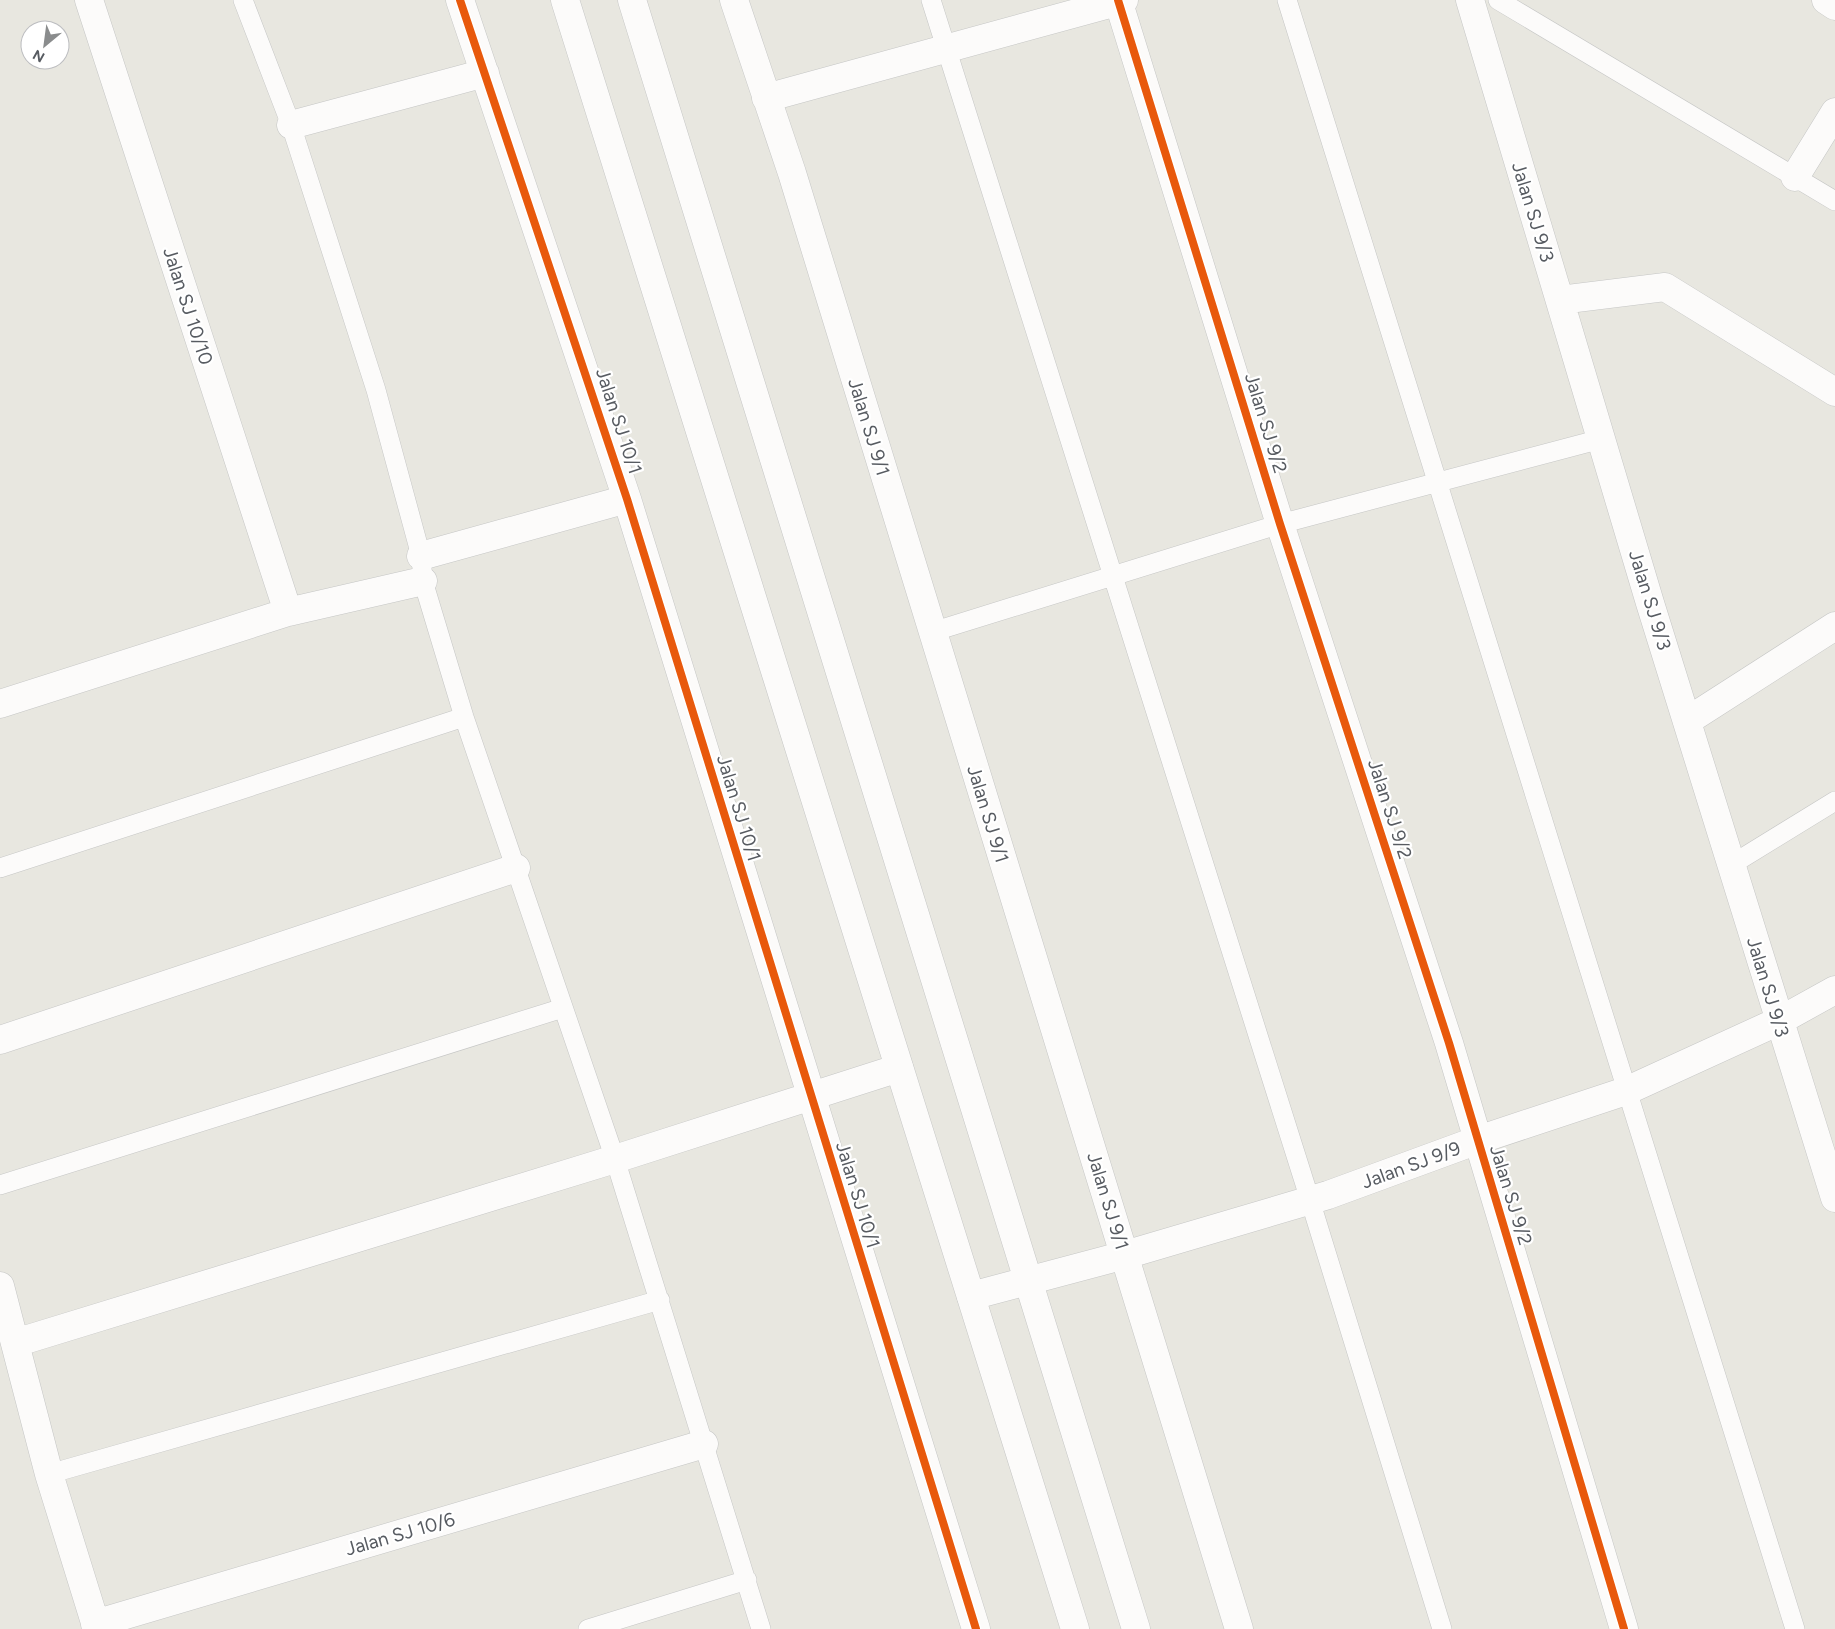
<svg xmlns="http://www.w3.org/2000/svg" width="1835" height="1629" viewBox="0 0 1835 1629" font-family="Figtree,sans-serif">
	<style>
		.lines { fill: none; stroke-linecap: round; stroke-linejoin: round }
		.service-casing { stroke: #c5c6c5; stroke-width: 20 }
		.minor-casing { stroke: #c5c6c5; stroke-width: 29 }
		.tertiary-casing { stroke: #c5c6c5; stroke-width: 29 }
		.service { stroke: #fcfbfa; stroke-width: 19 }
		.minor { stroke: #fcfbfa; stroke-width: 28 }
		.tertiary { stroke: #fcfbfa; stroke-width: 28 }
		.cycleway-casing { stroke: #fff; stroke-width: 11 }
		.cycleway { stroke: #e8590c; stroke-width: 8 }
		.labels { text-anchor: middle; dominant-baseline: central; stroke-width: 4.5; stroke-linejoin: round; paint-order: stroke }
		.street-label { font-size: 19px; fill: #575b61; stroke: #fff }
	</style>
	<rect width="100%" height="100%" fill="#e8e7e0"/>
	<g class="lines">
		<g class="service-casing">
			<path id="service" d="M243,0L291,125L376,390L421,556L423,581L464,717L615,1159L761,1629
				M931,0L1310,1200L1442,1629
				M1287,0C1459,542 1625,1086 1795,1629
				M1498,0L1835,201
				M932,632L1280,524L1601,439
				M1731,865L1835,801
				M0,868L464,717
				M0,1185L563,1008
				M49,1474L660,1300
				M588,1629L747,1580"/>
		</g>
		<g class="minor-casing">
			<path id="minor" d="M89,0L288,612
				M460,0L627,499L976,1629
				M734,0L792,173L1239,1629
				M1118,0L1280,524L1449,1043L1624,1629
				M1470,0L1650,603L1835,1198
				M1826,0L1835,6
				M766,98L1124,0
				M291,125L485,73
				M1795,177L1835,112
				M1560,300L1665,287L1835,392
				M421,556L627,499
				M0,704L288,612L423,581
				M1687,721L1835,626
				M0,1040L516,868
				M0,1286L49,1474L97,1629
				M971,1296L1125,1255L1328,1195L1478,1140L1626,1091L1779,1021L1835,990
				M15,1343L615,1159L899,1068
				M95,1624L704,1444"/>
		</g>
		<g class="tertiary-casing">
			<path id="tertiary" d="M565,0L1075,1629
				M632,0L1136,1629"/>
		</g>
		<use href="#service" class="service"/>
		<use href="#minor" class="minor"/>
		<use href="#tertiary" class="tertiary"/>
		<g class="cycleway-casing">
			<path id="cycleway" d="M460,0L627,499L976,1629
				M1118,0L1280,524L1449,1043L1624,1629"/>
		</g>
		<use href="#cycleway" class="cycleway"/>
	</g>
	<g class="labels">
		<g class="street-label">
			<text transform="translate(1533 212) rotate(73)">Jalan SJ 9/3</text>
			<text transform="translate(188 306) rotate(72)">Jalan SJ 10/10</text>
			<text transform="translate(619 421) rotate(72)">Jalan SJ 10/1</text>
			<text transform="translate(1266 423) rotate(73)">Jalan SJ 9/2</text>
			<text transform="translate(869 427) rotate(73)">Jalan SJ 9/1</text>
			<text transform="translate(1650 600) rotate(73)">Jalan SJ 9/3</text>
			<text transform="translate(739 808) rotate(73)">Jalan SJ 10/1</text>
			<text transform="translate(1390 809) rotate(72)">Jalan SJ 9/2</text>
			<text transform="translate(988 814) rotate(73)">Jalan SJ 9/1</text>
			<text transform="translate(1768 987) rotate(73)">Jalan SJ 9/3</text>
			<text transform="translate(1411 1165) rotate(-20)">Jalan SJ 9/9</text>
			<text transform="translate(858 1195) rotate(73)">Jalan SJ 10/1</text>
			<text transform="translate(1511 1195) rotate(73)">Jalan SJ 9/2</text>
			<text transform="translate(1108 1201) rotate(73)">Jalan SJ 9/1</text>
			<text transform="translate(400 1534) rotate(-16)">Jalan SJ 10/6</text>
		</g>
	</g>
	<g transform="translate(45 45) rotate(209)"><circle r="24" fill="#ffffff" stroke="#bcbdc0"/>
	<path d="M0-4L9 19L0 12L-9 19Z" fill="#8a8c8d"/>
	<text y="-8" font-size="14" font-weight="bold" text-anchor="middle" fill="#575b61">N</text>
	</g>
</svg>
